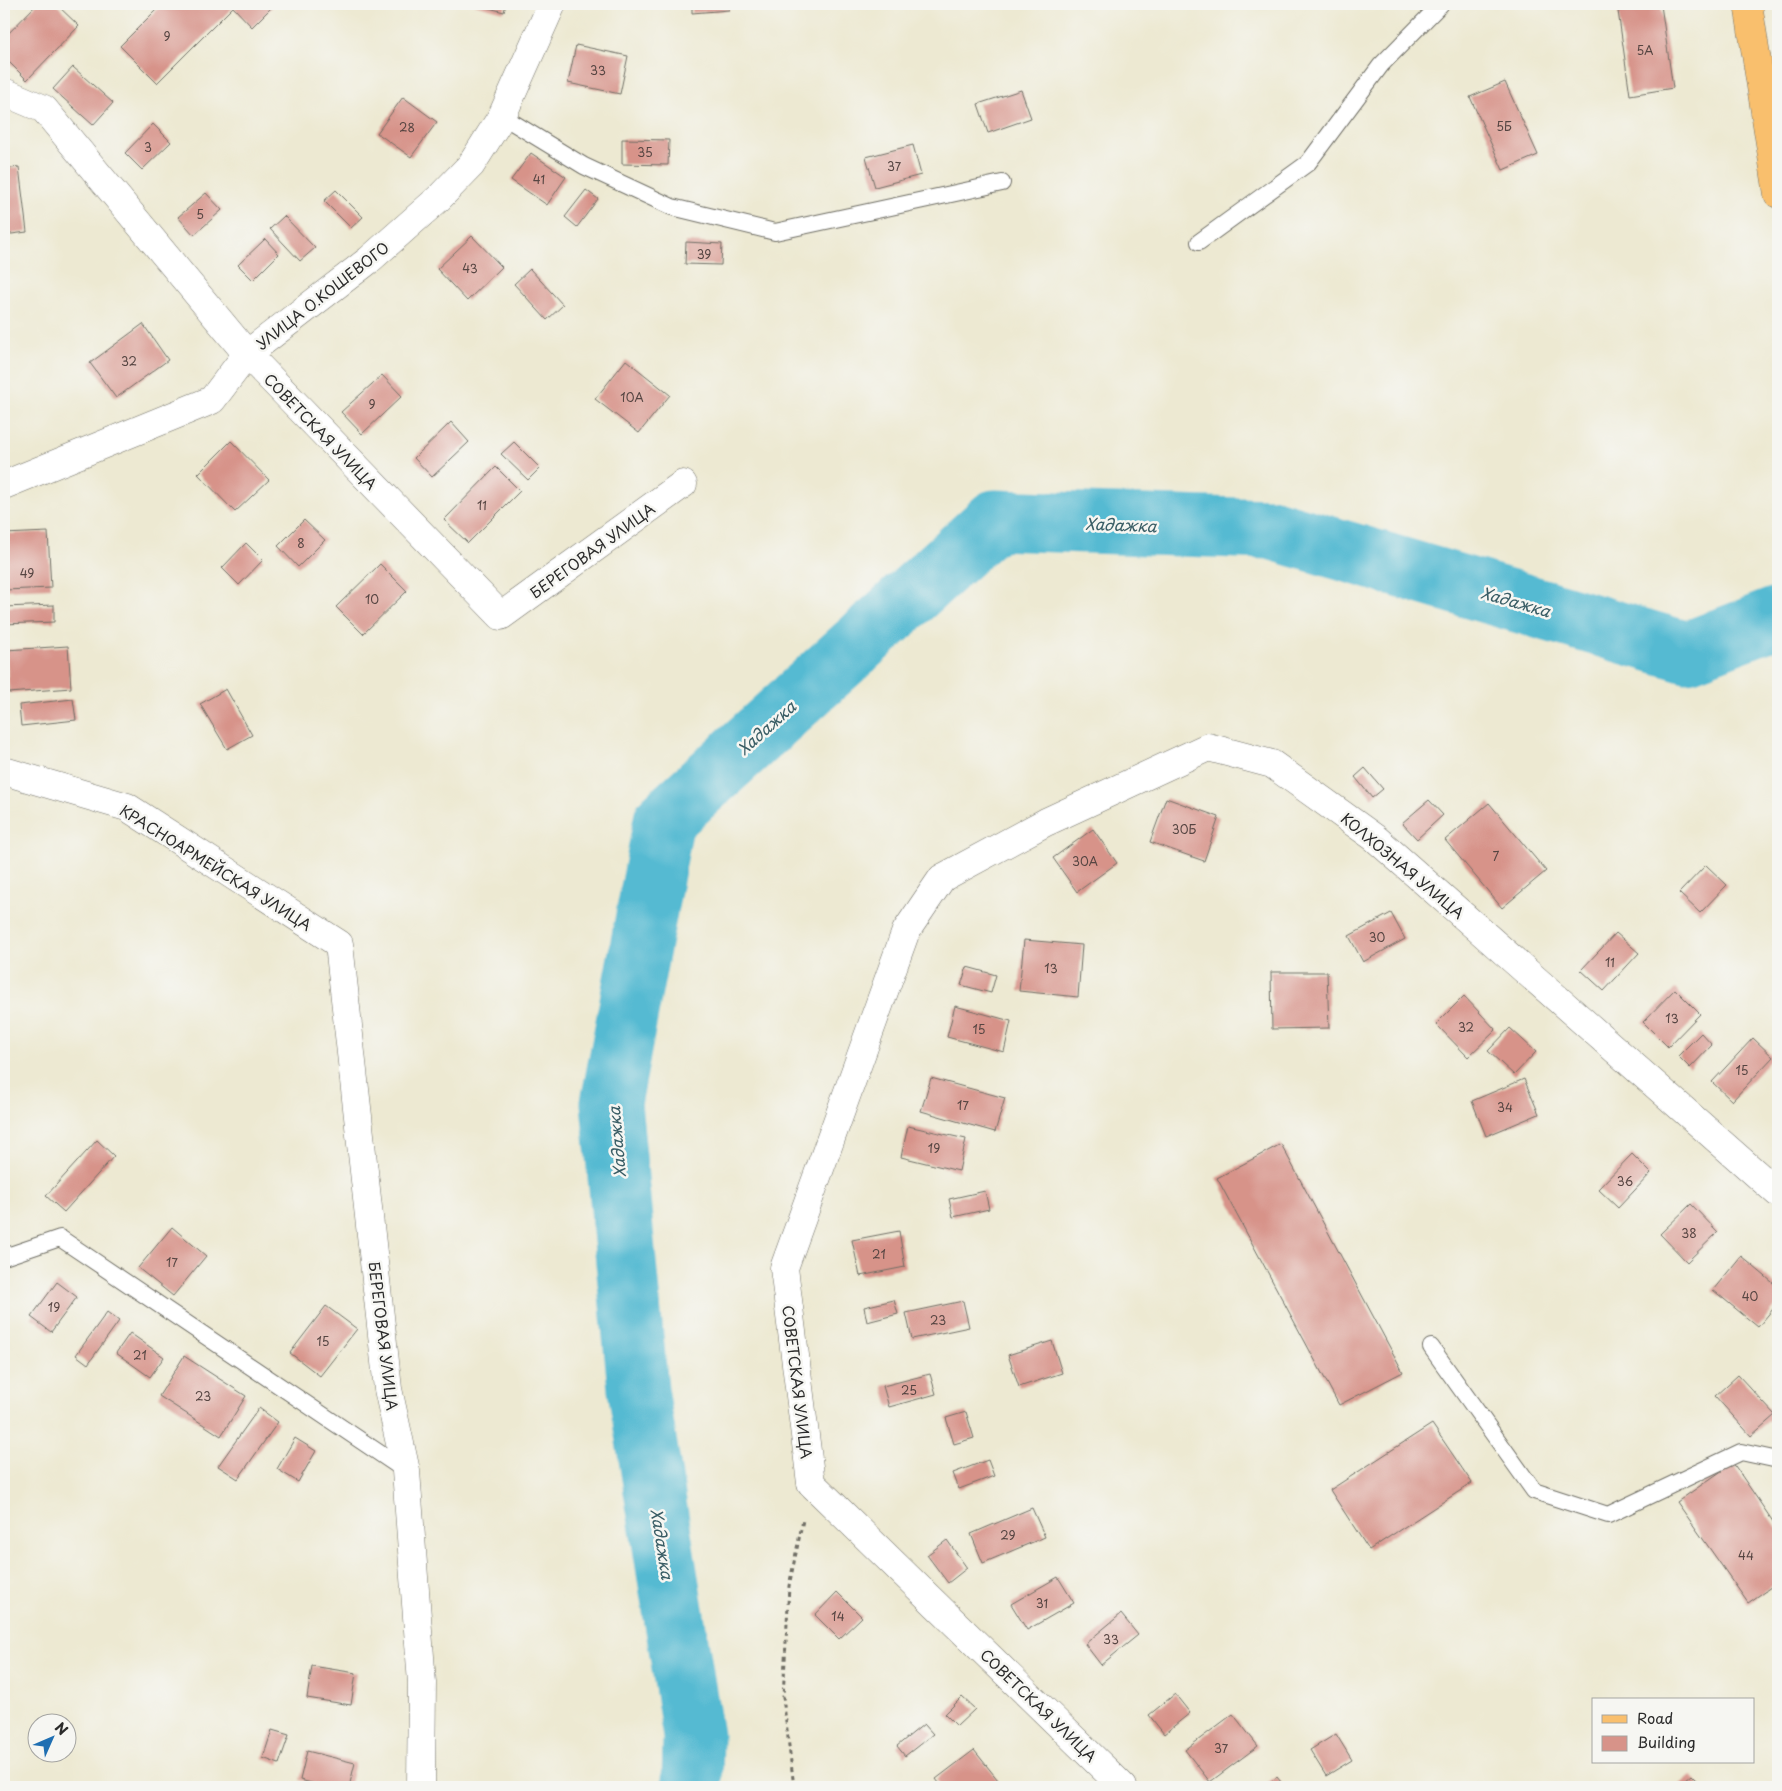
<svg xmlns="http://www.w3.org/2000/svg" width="1782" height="1791" viewBox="0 0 1782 1791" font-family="'Playpen Sans',sans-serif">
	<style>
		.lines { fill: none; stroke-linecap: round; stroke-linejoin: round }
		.river { stroke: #54bad2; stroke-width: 61 }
		.building { fill: #d79389 }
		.service-casing { stroke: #6f6e65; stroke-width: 18 }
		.minor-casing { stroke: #6f6e65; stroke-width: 29 }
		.primary-casing { stroke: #6f6e65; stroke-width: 29 }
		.path { stroke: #6f6e65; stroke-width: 3; stroke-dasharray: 4 4; stroke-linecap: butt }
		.service { stroke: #fff; stroke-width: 16 }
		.minor { stroke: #fff; stroke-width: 28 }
		.primary { stroke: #f9bf6d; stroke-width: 28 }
		.labels { text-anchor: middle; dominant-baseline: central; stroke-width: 5; stroke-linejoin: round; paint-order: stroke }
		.number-label { font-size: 12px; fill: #564542 }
		.street-label { font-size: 15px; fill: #2b2b2b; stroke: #f6f6f2 }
		.water-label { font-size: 16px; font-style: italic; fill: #395d65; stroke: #f6f6f2 }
	</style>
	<rect width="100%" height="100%" fill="#f6f6f2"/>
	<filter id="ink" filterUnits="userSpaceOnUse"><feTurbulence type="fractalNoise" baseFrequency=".02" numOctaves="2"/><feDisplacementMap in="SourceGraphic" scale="10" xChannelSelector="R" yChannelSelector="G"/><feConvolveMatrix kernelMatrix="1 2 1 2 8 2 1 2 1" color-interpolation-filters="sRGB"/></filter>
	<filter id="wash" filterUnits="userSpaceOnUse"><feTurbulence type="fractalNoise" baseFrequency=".0096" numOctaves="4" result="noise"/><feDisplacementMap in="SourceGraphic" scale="20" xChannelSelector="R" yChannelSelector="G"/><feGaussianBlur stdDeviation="1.12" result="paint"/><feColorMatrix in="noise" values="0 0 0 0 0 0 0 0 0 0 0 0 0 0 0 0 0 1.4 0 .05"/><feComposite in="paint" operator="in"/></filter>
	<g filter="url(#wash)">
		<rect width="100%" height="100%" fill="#ede9d2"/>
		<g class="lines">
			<path class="river" d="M692,1787L693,1736L638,1389L611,1103L664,820L995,520L1270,529L1687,652L1778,617"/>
		</g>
		<g id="blocks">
			<path class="building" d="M37,4H56L79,26L27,80L4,57V38Z
				M162,4H275L252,27L233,7L157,83L120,46Z
				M474,4H506L504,12Z
				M692,4H728L729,10L692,13Z
				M1661,5L1673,88L1630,95L1618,11Z
				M576,45L628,56L620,94L568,83Z
				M73,67L113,103L93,125L53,89Z
				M1505,82L1538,155L1503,170L1470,97Z
				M1021,90L1031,118L988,133L978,104Z
				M403,97L437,122L411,157L377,133Z
				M153,124L171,142L142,170L125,153Z
				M622,139L669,140L668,165L622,164Z
				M913,145L921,175L875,187L866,157Z
				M531,153L566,177L547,205L511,180Z
				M19,167L27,232L4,235V169Z
				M336,190L363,217L351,228L324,201Z
				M586,190L598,199L577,227L565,217Z
				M206,193L222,210L194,235L178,217Z
				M284,216L315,248L300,261L270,229Z
				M472,236L502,267L467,301L437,269Z
				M265,239L279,254L253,280L238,265Z
				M686,242L722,244L721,265L685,264Z
				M530,269L563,305L547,320L514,284Z
				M143,324L168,360L116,398L90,363Z
				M626,360L670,395L639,433L595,399Z
				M382,375L402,396L362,434L341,412Z
				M451,422L469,442L432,477L414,458Z
				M231,441L269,480L235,512L198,474Z
				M514,442L540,468L528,480L501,454Z
				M496,467L520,491L468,543L444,520Z
				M304,520L325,540L298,567L278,546Z
				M48,532L51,588L5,590L4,534Z
				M246,543L263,560L239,585L222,568Z
				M380,564L407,591L363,634L336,607Z
				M54,605V622L4,624V607Z
				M68,646L71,688L9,693L6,650Z
				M226,689L252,735L227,749L200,704Z
				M73,699L76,720L21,726L19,705Z
				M1365,768L1383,789L1372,798L1355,777Z
				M1166,798L1219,817L1204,861L1150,842Z
				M1429,800L1443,815L1417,839L1402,823Z
				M1489,803L1546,871L1502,908L1445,840Z
				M1093,829L1117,863L1077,892L1053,858Z
				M1706,865L1727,885L1700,913L1679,893Z
				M1391,913L1405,939L1363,962L1349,936Z
				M1616,933L1639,953L1604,991L1581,970Z
				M1024,940L1082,945L1078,997L1019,991Z
				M967,967L996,975L991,993L961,985Z
				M1271,972H1327L1329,1028L1272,1029Z
				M1675,989L1700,1014L1668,1047L1643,1022Z
				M1464,996L1496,1030L1468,1057L1436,1024Z
				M955,1006L1011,1021L1004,1052L947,1037Z
				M1510,1028L1536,1052L1514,1075L1488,1051Z
				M1701,1033L1712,1045L1690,1068L1678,1056Z
				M1753,1038L1773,1057L1732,1101L1712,1082Z
				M931,1078L1005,1098L995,1132L921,1111Z
				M1524,1079L1539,1114L1486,1136L1472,1101Z
				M908,1126L966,1139L959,1171L901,1157Z
				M97,1140L114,1156L64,1212L46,1196Z
				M1281,1144L1403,1372L1339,1405L1217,1178Z
				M1632,1154L1651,1173L1618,1208L1598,1189Z
				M985,1191L989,1209L953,1217L949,1199Z
				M1691,1204L1718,1232L1687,1262L1660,1234Z
				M172,1227L206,1256L173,1296L138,1268Z
				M899,1231L905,1267L860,1276L852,1240Z
				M1741,1256L1778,1287V1303L1758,1327L1713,1290Z
				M57,1282L77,1297L51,1332L31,1317Z
				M894,1300L898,1314L867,1322L864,1307Z
				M963,1301L969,1327L912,1339L906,1313Z
				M326,1306L357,1329L320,1376L290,1353Z
				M107,1312L119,1321L88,1364L76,1355Z
				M130,1333L164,1357L150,1377L116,1353Z
				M1052,1341L1062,1373L1019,1387L1008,1355Z
				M184,1356L246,1396L221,1436L159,1396Z
				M930,1374L936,1394L889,1407L883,1386Z
				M1738,1375L1775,1415L1751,1436L1715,1396Z
				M259,1408L278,1422L238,1479L218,1466Z
				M966,1412L974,1438L954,1444L946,1418Z
				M1432,1424L1472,1483L1369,1550L1330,1490Z
				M295,1438L316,1451L298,1482L277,1469Z
				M988,1460L994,1476L959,1489L953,1473Z
				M1733,1463L1778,1529V1582L1748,1603L1677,1502Z
				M1032,1508L1045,1537L983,1563L971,1534Z
				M947,1540L967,1568L948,1583L927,1555Z
				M1058,1577L1074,1603L1027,1630L1011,1604Z
				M837,1592L862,1617L839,1639L815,1615Z
				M1121,1614L1138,1635L1101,1665L1085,1644Z
				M312,1666L356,1673L351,1705L307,1698Z
				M1175,1694L1190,1713L1164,1734L1149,1715Z
				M962,1697L975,1709L957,1726L945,1714Z
				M1233,1714L1258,1746L1210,1782L1185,1750Z
				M924,1724L933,1734L905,1756L897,1746Z
				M272,1730L289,1735L279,1764L263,1758Z
				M1336,1734L1352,1760L1326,1776L1310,1750Z
				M974,1750L998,1780L989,1787H942L936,1779Z
				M307,1751L355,1763L349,1787H327L300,1780Z
				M1691,1775L1703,1787H1677Z
				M1277,1777L1285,1787H1263Z"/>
		</g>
	</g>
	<g filter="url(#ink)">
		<use href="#blocks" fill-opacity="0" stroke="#6f6e65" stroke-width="1"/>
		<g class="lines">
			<g class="service-casing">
				<path id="service" d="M502,116L584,166L672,207L775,232L1002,183
					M1199,242L1308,163L1381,65L1441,4
					M4,1257L60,1238L406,1471
					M1431,1347L1534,1491L1608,1515L1741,1452L1778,1460"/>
			</g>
			<g class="minor-casing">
				<path id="minor" d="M4,92L44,109L247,354L501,616L683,484
					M4,485L212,400L247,354L369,260L439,198L471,165L502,116L552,4
					M4,771L127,807L339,944L388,1389L406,1471L422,1683L421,1787
					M1123,1787L811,1483L784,1268L906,931L942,878L1046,822L1208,747L1272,764L1375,838L1778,1193"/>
			</g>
			<g class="primary-casing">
				<path id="primary" d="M1748,4L1778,194"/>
			</g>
			<path class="path" d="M794,1787L783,1697L789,1586L803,1520"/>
			<use href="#service" class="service"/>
			<use href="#minor" class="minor"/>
			<use href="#primary" class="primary"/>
		</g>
	</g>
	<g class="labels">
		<g class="number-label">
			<text x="167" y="36">9</text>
			<text x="1645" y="50">5А</text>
			<text x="598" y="70">33</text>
			<text x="1504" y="126">5Б</text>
			<text x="407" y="127">28</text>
			<text x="148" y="147">3</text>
			<text x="645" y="152">35</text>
			<text x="894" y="166">37</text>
			<text x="539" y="179">41</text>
			<text x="200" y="214">5</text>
			<text x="704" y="254">39</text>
			<text x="470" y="268">43</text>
			<text x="129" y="361">32</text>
			<text x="632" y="397">10А</text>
			<text x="372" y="404">9</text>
			<text x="482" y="505">11</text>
			<text x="301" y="543">8</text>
			<text x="27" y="573">49</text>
			<text x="372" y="599">10</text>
			<text x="1184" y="829">30Б</text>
			<text x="1496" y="856">7</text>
			<text x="1085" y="861">30А</text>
			<text x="1377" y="937">30</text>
			<text x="1610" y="962">11</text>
			<text x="1051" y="968">13</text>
			<text x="1672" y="1018">13</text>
			<text x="1466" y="1027">32</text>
			<text x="979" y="1029">15</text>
			<text x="1742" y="1070">15</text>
			<text x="963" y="1105">17</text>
			<text x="1505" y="1107">34</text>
			<text x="934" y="1148">19</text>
			<text x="1625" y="1181">36</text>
			<text x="1689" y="1233">38</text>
			<text x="879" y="1254">21</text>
			<text x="172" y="1262">17</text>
			<text x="1750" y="1296">40</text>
			<text x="54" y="1307">19</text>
			<text x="938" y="1320">23</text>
			<text x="323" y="1341">15</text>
			<text x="140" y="1355">21</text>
			<text x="909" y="1390">25</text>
			<text x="203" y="1396">23</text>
			<text x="1008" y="1535">29</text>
			<text x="1746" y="1555">44</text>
			<text x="1042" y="1603">31</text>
			<text x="838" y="1616">14</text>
			<text x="1111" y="1639">33</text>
			<text x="1221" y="1748">37</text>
		</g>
		<g class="street-label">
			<text transform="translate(322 295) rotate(-38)">УЛИЦА О.КОШЕВОГО</text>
			<text transform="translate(321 431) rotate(46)">СОВЕТСКАЯ УЛИЦА</text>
			<text transform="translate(592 550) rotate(-36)">БЕРЕГОВАЯ УЛИЦА</text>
			<text transform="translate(1403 865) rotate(40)">КОЛХОЗНАЯ УЛИЦА</text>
			<text transform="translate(216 867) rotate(32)">КРАСНОАРМЕЙСКАЯ УЛИЦА</text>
			<text transform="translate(384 1336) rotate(83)">БЕРЕГОВАЯ УЛИЦА</text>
			<text transform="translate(798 1382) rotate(83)">СОВЕТСКАЯ УЛИЦА</text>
			<text transform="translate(1039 1705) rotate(44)">СОВЕТСКАЯ УЛИЦА</text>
		</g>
		<g class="water-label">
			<text transform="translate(1121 524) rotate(2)">Хадажка</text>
			<text transform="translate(1516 601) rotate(16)">Хадажка</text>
			<text transform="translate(766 727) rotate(-42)">Хадажка</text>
			<text transform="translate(616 1142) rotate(-95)">Хадажка</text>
			<text transform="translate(663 1544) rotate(81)">Хадажка</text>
		</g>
	</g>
	<rect width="1782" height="1791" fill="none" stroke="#f6f6f2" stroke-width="20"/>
	<rect x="1592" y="1698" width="162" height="65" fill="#f6f6f2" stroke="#a5a5a2"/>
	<rect x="1602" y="1715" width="25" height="8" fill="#f9bf6d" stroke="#a5a5a2"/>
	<text x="1637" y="1724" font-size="15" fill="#2b2b2b">Road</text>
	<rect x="1602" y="1736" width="25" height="15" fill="#d79389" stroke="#a5a5a2"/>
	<text x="1637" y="1748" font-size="15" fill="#2b2b2b">Building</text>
	<g transform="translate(52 1738) rotate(45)"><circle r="24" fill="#f6f6f2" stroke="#a5a5a2"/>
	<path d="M0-4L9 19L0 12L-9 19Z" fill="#1f6fb2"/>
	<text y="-8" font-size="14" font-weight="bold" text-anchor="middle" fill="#2b2b2b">N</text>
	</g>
</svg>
